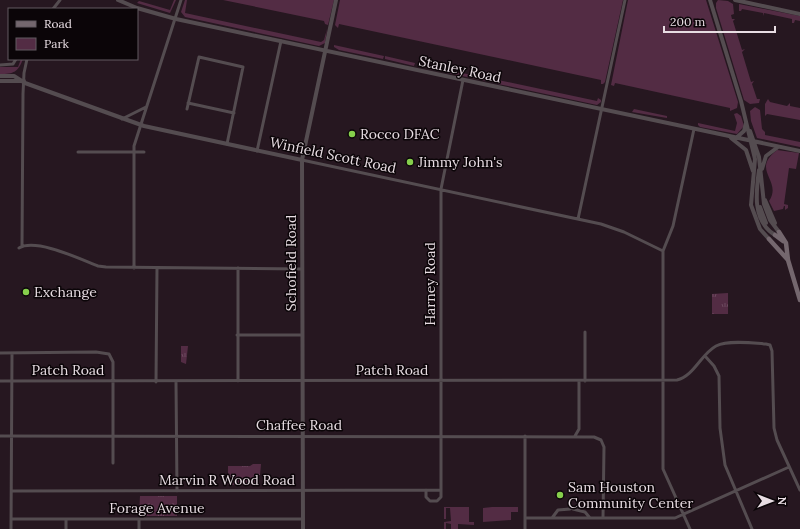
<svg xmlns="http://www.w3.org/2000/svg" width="800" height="529" viewBox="0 0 800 529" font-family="Lora,serif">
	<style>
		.green { fill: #532c44 }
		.park { fill: url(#park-tufts) }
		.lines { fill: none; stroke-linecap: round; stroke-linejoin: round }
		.minor { stroke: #544c50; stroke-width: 3 }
		.tertiary { stroke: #544c50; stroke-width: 4 }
		.secondary { stroke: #74676e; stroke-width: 4.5 }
		.poi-dot { fill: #86cf4c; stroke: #0b0508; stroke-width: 1.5 }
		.labels { text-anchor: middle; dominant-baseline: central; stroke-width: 3; stroke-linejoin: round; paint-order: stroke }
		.street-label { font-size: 14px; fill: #e8dde3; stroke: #0b0508 }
		.poi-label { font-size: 14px; fill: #e8dde3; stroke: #0b0508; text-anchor: start }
	</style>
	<defs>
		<pattern id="park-tufts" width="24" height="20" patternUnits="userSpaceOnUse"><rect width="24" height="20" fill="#532c44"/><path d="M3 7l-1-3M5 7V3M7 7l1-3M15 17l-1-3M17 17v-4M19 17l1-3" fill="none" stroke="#6c4a5f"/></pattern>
	</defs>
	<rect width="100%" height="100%" fill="#261720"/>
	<path class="green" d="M174,0H176L170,13L137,3L139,1L170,10Z
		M185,0H187L185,13L321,42L324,40L327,29L325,43L319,46L185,17L181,12Z
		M223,0H334L328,25L325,24L324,21Z
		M340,0H623L605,82L603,84H601V80L339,24L338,28L335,25Z
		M628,0H706L738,102L737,108L730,111V108L615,83L614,86L611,85Z
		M718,0L728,1L733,4L734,14L731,15L732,19H735L733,21L742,50L745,49L742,52L751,82L754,81L752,84L757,99H760L759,103L750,104L744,100L716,8V3Z
		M739,4L800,16V21L795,20L794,23H792V19L764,13L763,16V13L742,9L741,11H739Z
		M334,45L384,56L383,59L339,50L334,47Z
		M385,56L415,63L414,66L385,59Z
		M21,59H23C18,72 14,74 0,74V67H18Z
		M447,70L492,79L493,81L492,82L447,73Z
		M498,80L597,101L598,98L601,100V102L597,105L508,86L498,84Z
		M768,99L770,102L787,106L790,103V106L800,108V120L767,114L765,116V104Z
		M755,107L760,110L762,129L765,132V135L800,142V147L757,138L751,121L750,111Z
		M634,109L667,116V118L632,112Z
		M737,113L741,116L744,126L737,134L700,127L698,125V123L735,131L737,123L734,114Z
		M777,150L799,153L796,169L789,168L784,204L788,205V208L785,210V206H784L783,209L774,211L769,201C783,180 750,171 777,150Z
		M444,507H469V522H474V525L458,524V529H451V524L446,523V529H444V522L451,521L450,508H446V519H444Z
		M492,507H518V529V512H511V520L483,522V508Z"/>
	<path class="park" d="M728,293V314H712V294Z
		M181,346H188L186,364L181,362Z
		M253,464H261L260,475H255V485H228V466H250Z
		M140,496H177V516H139Z"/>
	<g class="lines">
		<path class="minor" d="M53,9L60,0
			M0,65L13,64L16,59
			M188,103L234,113
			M187,109L199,57L243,67L227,144
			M122,119L146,107
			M257,151L281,41
			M78,152H144
			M302,160L601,224L624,232L663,251
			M578,219L625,0
			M22,246L23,94L24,73L27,59
			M19,248C36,238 80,259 98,266L106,267L302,269
			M134,268V146L181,0
			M238,268V381
			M585,332V381
			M237,335H302
			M0,353L96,352L109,354L113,362V463
			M705,356L714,366L719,376L720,428L725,465L752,529
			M0,381L677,380C694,376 701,354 716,346C728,340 753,343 766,344L770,345L772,351L774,428L777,440L800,490
			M156,382L157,268
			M176,382L177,491
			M0,436L594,437L601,440L604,447L603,518
			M575,436L579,429V381
			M426,490V497L430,501H437L441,497V189L463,80
			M12,491L441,490
			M573,509L585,512L590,518
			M525,518H675L789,467
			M552,518L558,510L570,509
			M11,519H303
			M66,519V529
			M139,519V529
			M11,529L12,353
			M525,529V436
			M690,529L663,469V251L673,226L694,129"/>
		<path class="tertiary" d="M118,0L137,8L176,19L800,151
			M710,0L741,101L755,159L751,205L760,229L769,239
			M735,0L800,14
			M0,76H14L25,83L144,126L302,160
			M0,81H24
			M750,131L759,157L764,204L770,220L779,232
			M731,138L746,150L753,171
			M736,138L744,131L746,123
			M762,169L766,156L778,147
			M759,170C756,192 752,221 775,235
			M765,200L775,223
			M760,207L766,223
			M303,529L302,160L336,0"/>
		<path class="secondary" d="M779,232L786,243L788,260L800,300
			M775,235L783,241
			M769,239L788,260"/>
	</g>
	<g class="poi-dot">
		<circle cx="352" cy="134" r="4"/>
		<circle cx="410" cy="162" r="4"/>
		<circle cx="26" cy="292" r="4"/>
		<circle cx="560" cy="495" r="4"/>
	</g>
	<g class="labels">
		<g class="street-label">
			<text transform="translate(460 69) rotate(12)">Stanley Road</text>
			<text transform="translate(333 155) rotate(12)">Winfield Scott Road</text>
			<text transform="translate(291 263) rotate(-90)">Schofield Road</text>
			<text transform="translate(430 284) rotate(-90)">Harney Road</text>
			<text x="68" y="370">Patch Road</text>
			<text x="392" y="370">Patch Road</text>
			<text x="299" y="425">Chaffee Road</text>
			<text x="227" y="480">Marvin R Wood Road</text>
			<text x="157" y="508">Forage Avenue</text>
		</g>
		<g class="poi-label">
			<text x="360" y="134">Rocco DFAC</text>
			<text x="418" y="162">Jimmy John's</text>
			<text x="34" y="292">Exchange</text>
			<text x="568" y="487">Sam Houston<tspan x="568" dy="16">Community Center</tspan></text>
		</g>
	</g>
	<rect x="8" y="8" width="130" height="52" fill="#0b0508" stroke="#635b60"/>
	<rect x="16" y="21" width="20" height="6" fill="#74676e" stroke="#635b60"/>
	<text x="44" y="28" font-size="12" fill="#e8dde3">Road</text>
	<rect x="16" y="38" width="20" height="12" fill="#532c44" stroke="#635b60"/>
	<text x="44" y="48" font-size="12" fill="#e8dde3">Park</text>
	<g transform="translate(772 501) rotate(90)" stroke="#0b0508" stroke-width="3" paint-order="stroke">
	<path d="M0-3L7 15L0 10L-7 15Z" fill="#e8dde3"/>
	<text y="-6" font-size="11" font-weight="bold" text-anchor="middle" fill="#e8dde3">N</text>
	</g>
	<path d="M664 26v6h111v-6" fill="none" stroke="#e8dde3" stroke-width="2"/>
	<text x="670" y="26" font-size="12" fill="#e8dde3" stroke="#0b0508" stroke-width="3" paint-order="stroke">200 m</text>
</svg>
